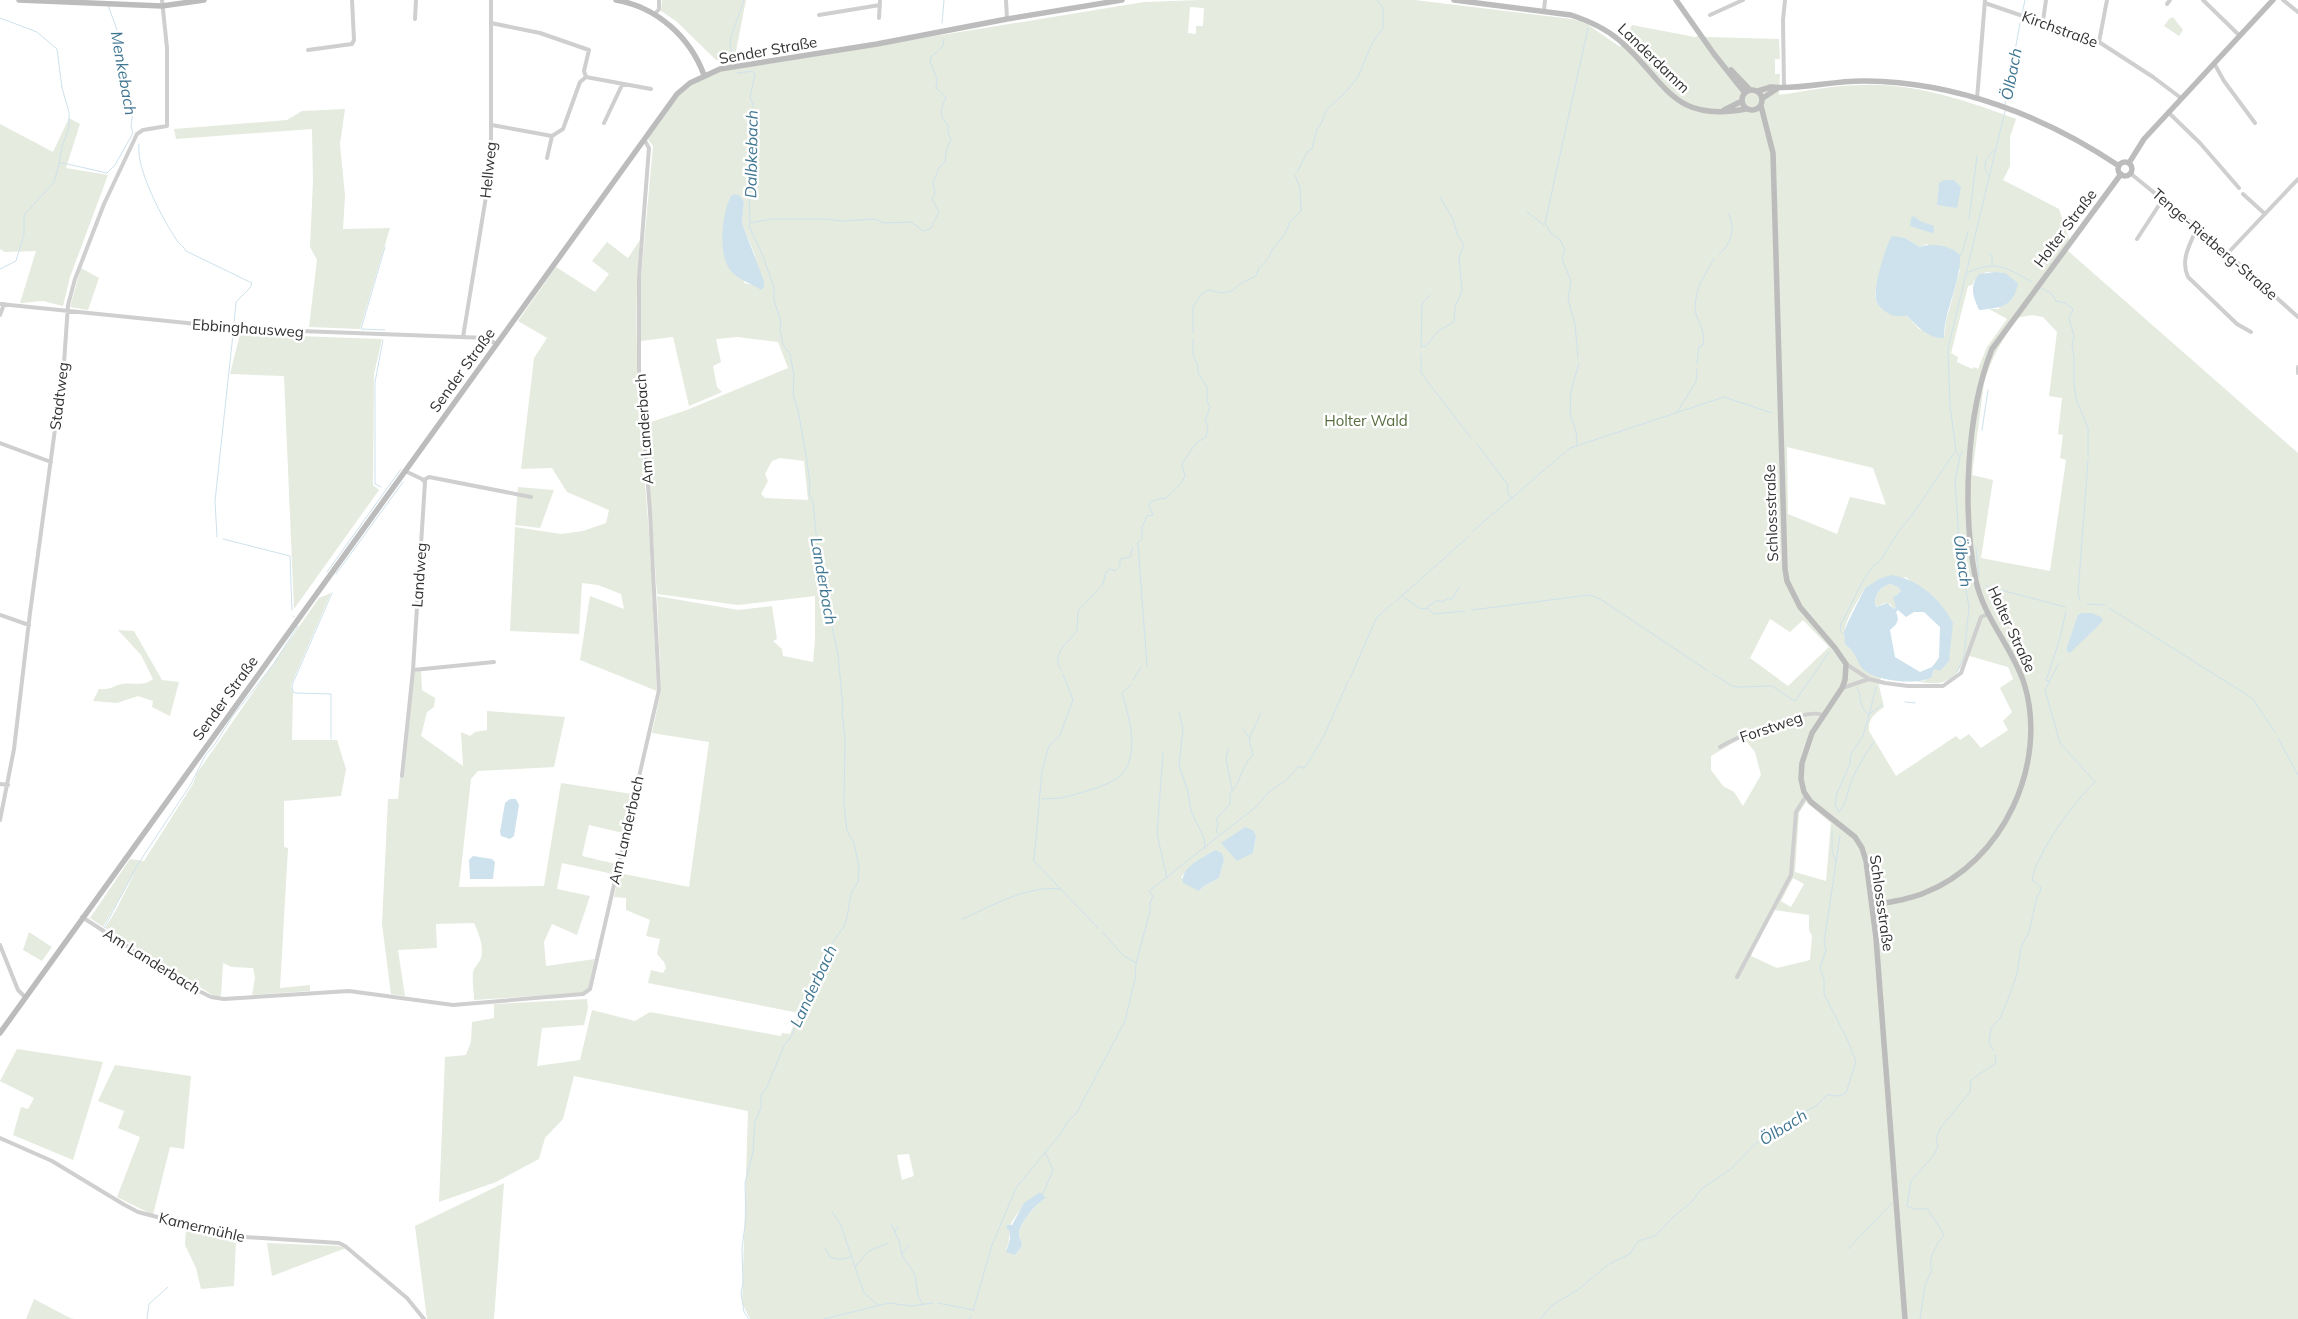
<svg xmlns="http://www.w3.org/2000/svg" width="2298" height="1319" viewBox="0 0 2298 1319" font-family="Mulish,sans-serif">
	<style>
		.green { fill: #e5ebde; fill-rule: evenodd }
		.water { fill: #cee2ed; fill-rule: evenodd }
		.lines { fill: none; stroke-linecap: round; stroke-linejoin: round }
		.stream { stroke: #cee2ed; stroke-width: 1 }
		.street { stroke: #cfcfcf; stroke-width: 4 }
		.secondary { stroke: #bcbcbc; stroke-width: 5.5 }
		.labels { text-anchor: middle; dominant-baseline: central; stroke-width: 5; stroke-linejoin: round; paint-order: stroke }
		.street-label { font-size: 15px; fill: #323232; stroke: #fff }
		.park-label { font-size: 15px; fill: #576d3f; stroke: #fff }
		.water-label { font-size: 16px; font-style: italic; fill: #417793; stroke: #fff }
	</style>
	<rect width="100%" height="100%" fill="#fff"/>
	<path class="green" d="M662,0H746L735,56L716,60L676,21L661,11Z
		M1201,0H1415L1572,19L1587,24L1620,47L1632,25L1695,37L1701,34L1706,37L1779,39L1780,59H1775V74H1780L1779,95C1807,91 1835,85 1863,85C1916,83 1967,101 2016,119L2010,137V166L2003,180L2059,209L2071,244L2067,250L2298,453V1319H750L742,1303L748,1111L574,1076L563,1119L545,1138L539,1159L496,1182L439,1202L445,1057L466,1055L471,1042L472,1022L494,1018V1004L587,999L588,1008L584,1025L542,1028L537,1066L580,1060L592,1010L635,1021L650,1012L781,1036L782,1033L790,1034L799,1013L648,983L651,970L663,973L666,968L664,962L657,954L660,939L646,936L650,920L626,910V898L614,897L619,873L689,887L709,742L652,733L661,691L657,596L738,610L772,606L777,639L773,641L782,649L783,656L813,662L815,640V596L738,605L657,594L645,424L687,410L788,368L778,342L737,337L716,339L721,362L713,366L717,387L722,392L689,406L673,337L641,341V277L653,146L647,138L679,95L692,85L721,71L1144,2ZM1190,7L1204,8L1203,26H1196V34L1188,33ZM740,196L744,202L742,223L754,253L764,287L744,283ZM1905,238L1920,247L1927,244L1960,270L1946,321L1944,338L1919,329L1907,316L1881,308L1876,302L1875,293L1883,261ZM1986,272L2005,273L1999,309H1989L2007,319L1987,347L1978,369L1974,367L1972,369L1957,362L1958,357L1951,353L1968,286L1972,285L1974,281ZM2032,315L2043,317L2057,332L2049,396L2062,398L2058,434L2063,435L2060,458L2066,460L2050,571L1981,558L1993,480L1972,475L1984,383C1991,358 2003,339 2017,318ZM1787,447L1873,468L1886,505L1850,497L1837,534L1788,514ZM780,458L804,461L808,500L765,498L761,494L768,481L765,474L772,461ZM1906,577L1953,623L1933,671L1932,677L1923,681H1916C1942,687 1957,682 1966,655L2008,667L2013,679L2000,688L2012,712L2003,721L2008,730L1981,748L1969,734L1960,740L1956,736L1896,776L1869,731C1868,718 1875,714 1884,707L1879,686L1881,677C1869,674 1863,668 1858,658C1855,651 1848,646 1845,638C1841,625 1859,599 1865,588ZM2082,613H2091L2070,652L2066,650ZM1770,619L1790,632L1803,620L1829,647L1788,686L1750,658ZM1743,737L1755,752L1761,775L1743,806L1734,792L1723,786L1711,770V756ZM1806,802L1831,823L1826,881L1795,872L1799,813ZM1245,827L1256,837L1253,853L1221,844ZM1215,850L1224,860L1219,878L1204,886L1199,891L1181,877L1192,865ZM1793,878L1804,884L1791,907L1781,901ZM1774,910L1809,915V930L1812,936L1810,960L1777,968L1751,956L1756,942ZM909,1154L914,1176L902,1180L897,1155ZM1034,1197L1046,1198C1037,1202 1020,1223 1019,1234C1019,1238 1021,1242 1022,1246L1015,1255L1006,1249C1010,1241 1009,1238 1009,1229C1010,1222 1026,1201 1034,1197Z
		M2173,17L2183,30L2179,36L2164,26L2169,19Z
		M345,109L340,144L345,196L343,229L390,228L360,329L309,327L317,260L310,247L313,181L312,129L176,139L174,129L287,120L302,111Z
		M69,118L80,124L66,168L108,175L70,277L63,306L43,301L20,303L36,251L5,252L0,249V124L53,152Z
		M640,240C631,339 642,436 649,535C653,587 654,639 657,691L580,660L590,596L624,609L621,594L598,585L582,583L579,634L510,631L515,527L561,534L583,531L606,523L609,510L567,492L552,468L521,469L534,358L547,338L518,321L556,267L595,292L609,274L592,261L607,242L628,258Z
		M81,268L99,278L88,310L70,307Z
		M240,334L382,339L374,374L373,485L379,490L294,609L284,376L230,374Z
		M518,487L554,490L540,528L515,525Z
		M1890,584L1898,587L1901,591L1896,595V607L1894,609L1890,604L1884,603L1878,607L1875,604C1875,594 1880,587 1890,584Z
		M331,593L291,685L293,693L292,740H337L346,769L341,796L284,801V847L288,848L280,988L310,985V991L252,995L255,978L253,968L232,967L223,963L221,996H214L105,928L116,910L136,870L103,927L90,918L130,859L144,861L193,784L197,773L319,598Z
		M118,630L134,631L162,680L179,682L170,716L152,707L153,701L138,696L117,703L93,701L99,689C112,690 112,686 122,684C134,682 143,687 153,679L141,655Z
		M421,671L422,690L435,698L434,707L427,712L421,736L463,766L461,732L470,736L475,732L487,730V711L565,717L554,767L478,771L471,779L459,887L544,886L561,783L632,794L623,833L589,825L582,856L616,864L613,874L562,863L557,889L590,896L577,935L552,924L544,942L546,966L595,959L589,987L582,993L474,1000C474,991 472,981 473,972C474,967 477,966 479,962C486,952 479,933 474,923L436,924L437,948L398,950L405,996L391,994L382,924L388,799H398L400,778L404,777L414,672Z
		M29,932L52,947L42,961L23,950Z
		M17,1049L103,1062L73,1160L13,1135L21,1107L28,1109L34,1098L0,1081Z
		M115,1065L191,1076L184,1149L170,1147L153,1215L117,1197L140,1137L118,1128L124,1111L98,1101Z
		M504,1183L494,1319H427L415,1226Z
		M186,1229L236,1240L234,1286L201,1289L196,1268L185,1245Z
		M267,1243L338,1246L346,1248L272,1276Z
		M34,1299L70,1318L74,1319H26Z"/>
	<path class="water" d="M1944,180H1954L1961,187L1957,208L1937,205L1939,183Z
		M735,194L740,196L744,202L742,223L764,281V287L761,290C751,283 740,281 731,271C717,255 722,213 731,196Z
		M1914,216L1920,221L1934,226V232L1932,233L1910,226L1911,218Z
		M1892,236L1905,238L1920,247C1932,243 1950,245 1960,255C1961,284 1944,309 1944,338C1929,339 1917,326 1907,316C1903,315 1900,317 1896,316C1890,316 1880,308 1877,303C1871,293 1885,247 1892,236Z
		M1995,272L2005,273L2018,283C2014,307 2000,308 1979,310C1973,296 1969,287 1979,274Z
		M1891,575C1918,579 1941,599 1953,623L1949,661L1940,671L1935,669L1933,671L1932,677C1919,686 1874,681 1863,669C1855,659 1857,653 1845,644L1844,632L1848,622L1865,588L1879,579ZM1890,584L1898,587L1901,591L1893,598L1896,607L1894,609L1887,603L1877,607L1875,604C1875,594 1880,587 1890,584ZM1898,610L1906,617L1914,612H1924L1940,627L1939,658L1932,667L1920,672L1895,657L1890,630C1897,624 1900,621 1896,612Z
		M2082,613H2092L2101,617L2103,621L2070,653L2066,650L2078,615Z
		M510,799H516L519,805L514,836L510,839L501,836L500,832L505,803Z
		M1245,827L1254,831L1256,837L1253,853L1237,861L1221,843Z
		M1215,850L1222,853L1224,860L1219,878L1204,886L1199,891L1183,883C1180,867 1203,858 1215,850Z
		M473,856L492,859L495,862L493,879H470L469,860Z
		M1040,1192L1046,1198C1037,1202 1019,1224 1019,1234C1019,1239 1022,1241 1022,1246L1015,1255L1006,1252L1010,1239L1009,1230L1006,1228L1007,1225H1012L1024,1203Z"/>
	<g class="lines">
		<path class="stream" d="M2022,14L2025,0
			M0,18L37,32L57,49L62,88L69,112V128L62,146L59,164
			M942,23L944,0
			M733,57L730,45L731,37L744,0
			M737,72L739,73L752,71L755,74L750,97L753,105L752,140C748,145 748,161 751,166L749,176L753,181L749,190L750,222
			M2005,105L2021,18
			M139,144C135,168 164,222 178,242C181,245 184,247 186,251L252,283L250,288L236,302L234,324
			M1297,172L1308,151L1312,149L1317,129L1321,124L1327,109L1342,96L1358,77L1372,43L1383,28V8L1377,0
			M1989,176C1981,165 1986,157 1996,149
			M1527,212L1544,225
			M1969,219L1977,156
			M385,247L361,329L385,330
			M1989,254L1992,255V266
			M1719,255C1732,242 1735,231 1729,214
			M1960,256L1963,250L1968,231
			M0,269L16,261L24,234V215L54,182L59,164L63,163L107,173L115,165L133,133L131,126L133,112L123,76L117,30L108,5
			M1967,273C1995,259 2007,268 2032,282
			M2041,288L2051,293L2056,301L2065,303L2073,309L2069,319L2074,336L2072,345L2074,357V383L2076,399L2088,428V456
			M1430,295L1422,304L1421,347L1426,346L1438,331L1454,322L1455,307L1462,291L1459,257L1464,245L1457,234L1453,219L1440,197
			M1193,333V307L1201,294L1209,290L1221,293L1232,291L1241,283L1256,276L1259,268L1269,258L1271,251L1285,234L1290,222L1301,211L1300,188L1295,175
			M1421,354V373L1471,438
			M1578,358L1575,324L1568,299L1571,281L1562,259L1565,250L1560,240L1550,232L1545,223L1588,28
			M1697,364L1699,346L1703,345C1706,333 1699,325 1696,314C1692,294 1704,276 1714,259
			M1677,412L1696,382L1697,369
			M1982,430L1988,390
			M1477,444L1508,485L1507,491L1511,499
			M1577,444L1576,431L1570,414L1571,391L1579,363
			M1956,451L1960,457L1955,480L1960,557L1969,607L1964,656L1957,672
			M1960,456L1963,451
			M381,487L375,484V382L383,340
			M1473,531L1570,448L1724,397L1772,413
			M217,537L215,501L233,334
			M223,539L290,556L292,610
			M1137,544L1142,539V527L1147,516L1153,515L1149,506L1150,502L1161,498L1165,499L1181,484L1185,476L1182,464L1196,443L1206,437L1208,426L1205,421L1210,407L1207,401V387L1198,373V366L1193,355V339
			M1138,544L1147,666
			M1976,548L1979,577
			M327,572L401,469
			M336,574L403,482
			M1986,586L2065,607
			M1402,596L1421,609L1427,608L1434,614L1465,611
			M1396,601L1468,537
			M2080,601L2078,594L2088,460
			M2087,604L2105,605
			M1427,607L1438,600L1442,602L1447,599H1452L1459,587
			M2109,608L2252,698L2275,732
			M1472,610L1589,595L1600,599L1708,671
			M293,616L294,617
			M1846,636L1840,631L1841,624L1863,581L1873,566L1880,561L1898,532L1912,515L1956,450L1950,406L1948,349L2005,111
			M1061,670C1050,653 1069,643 1077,630L1078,611L1103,584L1106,572L1110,569L1115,571L1120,566V559L1130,557L1133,547
			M1063,674L1073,700L1060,735L1049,746L1042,770L1034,861L1098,928
			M1713,674L1732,686L1740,687L1772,686L1794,701L1796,700L1829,652
			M1350,678L1377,617L1393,603
			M1133,680L1141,667
			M2049,682L2046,680L2048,675L2060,638L2066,611
			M1857,688C1863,697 1857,706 1869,715L1863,736L1851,754L1850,764L1837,793L1835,805L1839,812C1846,803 1847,794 1851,783C1856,768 1865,755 1874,742
			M1905,702L1915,703
			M1179,712L1183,729L1179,765L1188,792L1191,811L1204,838L1205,848
			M1869,714L1882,705
			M1869,715L1876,687
			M1243,729L1250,738
			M2278,738L2298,775
			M331,739V694L296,693L293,692L292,685L332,593
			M1228,749L1226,759L1232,789
			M1163,753L1157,834L1167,878
			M1042,799C1048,798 1055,799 1061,798C1074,795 1113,785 1122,774C1140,753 1129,716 1122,693L1132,684
			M1219,835L1216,830L1218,824L1216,819L1230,804V793C1241,783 1241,766 1253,755L1249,739L1261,713
			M1836,862L1840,836
			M962,919C992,906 1027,885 1060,889
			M104,928L138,864L191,784L205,756L215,744L232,717L273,665L298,626
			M1102,932L1124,956L1136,963
			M1994,1051L1989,1043L1991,1028L2000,1018L2010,994L2017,974L2021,947L2029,932L2037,897L2041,890L2040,886L2032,880C2037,852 2074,802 2095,782L2060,743L2045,690L2059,663
			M1043,1194L1053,1170L1045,1152
			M832,1212L840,1223L864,1293L878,1305
			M891,1224L899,1241L902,1255L915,1275L918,1296L923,1305
			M895,1232L898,1227
			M825,1248L830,1257C838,1260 844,1260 852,1256
			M1848,1249L1892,1203
			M902,1254L909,1245
			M855,1267L869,1251L888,1243
			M938,1303L973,1310
			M973,1311L992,1245L1016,1188L1061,1133L1068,1121L1076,1114L1125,1021L1135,979L1136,964L1150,911V903L1153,896L1149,891L1257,806L1270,791L1285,781L1299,766L1303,768L1306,766L1323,738L1348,681
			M147,1319L149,1304L168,1287
			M749,1319L744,1312L741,1293L743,1283L742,1248L746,1218L745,1183L753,1152L755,1121L761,1108V1095L767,1087L784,1046L791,1037L805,1003L828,960L830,946L843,928L847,918L851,893L858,882L859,867L854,843L847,831L844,803L845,738L842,712L843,708L838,655L819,564L813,502L809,493L810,483L806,455L798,410L793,394L794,375L790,354L783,344L780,329L781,322L774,300V288L763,256L749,226L750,223L772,219H827L841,221L875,219L884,223L911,222L923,231L930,229L939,212L932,199L935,194L933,183L939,168L945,161L946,152L951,139L948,133V125C938,114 941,110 946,97L936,88L937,79L930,62L931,57L943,46L944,39
			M824,1319L889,1303L911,1306L933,1303
			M969,1319L971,1316
			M1540,1319L1551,1306L1579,1289L1609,1264L1630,1254L1638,1241L1655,1236L1673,1217L1692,1202L1700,1190L1731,1169L1755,1144L1803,1112L1815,1107L1827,1095L1839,1096L1846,1093L1856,1061L1847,1039L1824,994V979L1820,968L1826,950L1824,942L1836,863L1832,850V831
			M1920,1319L1925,1285L1932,1270C1927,1259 1937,1244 1944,1235L1928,1209H1915L1907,1206L1911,1181L1933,1156L1938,1147L1936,1138L1941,1127L1970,1092L1971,1080L1996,1063L1995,1055"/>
		<path class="street" d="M1006,0L1007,19
			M2203,0L2240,36
			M2283,0L2298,12
			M1985,3L2099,42L2153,77L2181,98
			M2167,4L2170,0
			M1544,11L1545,0
			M655,14L659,9V0
			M819,15L880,5
			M1710,15L1743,0
			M879,18L880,0
			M415,19L416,0
			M2043,21L2046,0
			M491,23L540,33L589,50L584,71L586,77
			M2099,42L2107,0
			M308,50L352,44L354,40L352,0
			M2214,63L2224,81L2255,123
			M1784,87L1783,20L1785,0
			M1977,99L1985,0
			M2168,112L2200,143L2239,188
			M604,123L622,85
			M492,125L552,136L563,129L580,82L586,77L651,89
			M547,158L552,136
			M2130,173L2211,239L2298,317
			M2243,194L2265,214
			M2197,228C2190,244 2180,260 2188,277L2237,324L2251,332
			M2137,239L2163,199
			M2227,254L2298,179
			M0,304L246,329L487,338L496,344
			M0,315L4,304
			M463,337L491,166V0
			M2298,367V373
			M0,443L51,462
			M424,480L429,477L531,497
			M0,615L29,625
			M1846,664L1869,679L1885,683L1908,686H1943L1961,673L1981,617L1988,614
			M413,670L494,662
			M1842,688L1869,679
			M1720,747C1735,738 1809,707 1822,715
			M402,776L413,670L425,482L422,479L405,471
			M0,784L8,785
			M0,820L14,749L30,613L64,363L68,305L75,279L104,204L137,134L143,130L167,126V48L162,0
			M82,917L187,985L211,997L224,999L349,991L453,1005L583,994L590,989L659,690L650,512L639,368V277L649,148L644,139
			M0,945L18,990L25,997
			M1737,977L1791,875L1796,812L1806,796
			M0,1138L52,1161L123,1204L138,1212L230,1236L339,1243L345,1246L407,1298L424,1319"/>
		<path class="secondary" d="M19,0L162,6L204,0
			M616,0C657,7 690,37 704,75
			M1454,0L1571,15C1589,21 1605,28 1619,40C1667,81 1670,123 1746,109
			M1676,0L1714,54L1745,93
			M1731,70L1750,90
			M1742 100a10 10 0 1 1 20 0a10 10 0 1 1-20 0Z
			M1758,91L1771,87C1802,90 1834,80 1866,81C1956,82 2045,116 2119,166
			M1763,98L1778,88
			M1761,106L1773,153L1785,569L1787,581L1800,607L1835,648L1846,664L1845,680L1842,688L1812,733L1802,763L1801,779L1804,792L1811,802L1855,837L1862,848L1866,861L1876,938L1905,1319
			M1724,110L1742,101
			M2118 169a7 7 0 1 1 14 0a7 7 0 1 1-14 0Z
			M2129,163L2144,139L2273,0
			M1873,905C1890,902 1908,900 1924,893C2003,863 2049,763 2024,683C2012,647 1984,618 1976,581C1962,513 1966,414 1992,349L2121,174
			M0,1033L677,94L690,83L720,69L877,44L1007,19L1122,0"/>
	</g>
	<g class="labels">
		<g class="street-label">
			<text transform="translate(2060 29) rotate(20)">Kirchstraße</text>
			<text transform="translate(768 50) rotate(-10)">Sender Straße</text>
			<text transform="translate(1654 58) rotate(44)">Landerdamm</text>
			<text transform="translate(488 170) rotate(-84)">Hellweg</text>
			<text transform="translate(2065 228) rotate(-53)">Holter Straße</text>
			<text transform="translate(2215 244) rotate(41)">Tenge-Rietberg-Straße</text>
			<text transform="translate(248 328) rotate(4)">Ebbinghausweg</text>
			<text transform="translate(462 370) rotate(-54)">Sender Straße</text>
			<text transform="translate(59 396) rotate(-83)">Stadtweg</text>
			<text transform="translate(644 429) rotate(-94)">Am Landerbach</text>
			<text transform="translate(1771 513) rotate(-92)">Schlossstraße</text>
			<text transform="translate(419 575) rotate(-86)">Landweg</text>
			<text transform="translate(2012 629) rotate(65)">Holter Straße</text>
			<text transform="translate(225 698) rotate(-54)">Sender Straße</text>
			<text transform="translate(1771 727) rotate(-19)">Forstweg</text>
			<text transform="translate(626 830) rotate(-77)">Am Landerbach</text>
			<text transform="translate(1882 903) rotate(82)">Schlossstraße</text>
			<text transform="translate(152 961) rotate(32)">Am Landerbach</text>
			<text transform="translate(202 1227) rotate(13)">Kamermühle</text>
		</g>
		<g class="park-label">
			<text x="1366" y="420">Holter Wald</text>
		</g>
		<g class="water-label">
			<text transform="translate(124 73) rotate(80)">Menkebach</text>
			<text transform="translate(2011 74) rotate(-79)">Ölbach</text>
			<text transform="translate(751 154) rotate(-89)">Dalbkebach</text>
			<text transform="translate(1963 561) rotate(82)">Ölbach</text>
			<text transform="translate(824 581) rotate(80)">Landerbach</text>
			<text transform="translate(813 986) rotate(-65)">Landerbach</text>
			<text transform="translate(1783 1127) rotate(-32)">Ölbach</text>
		</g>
	</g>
</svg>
